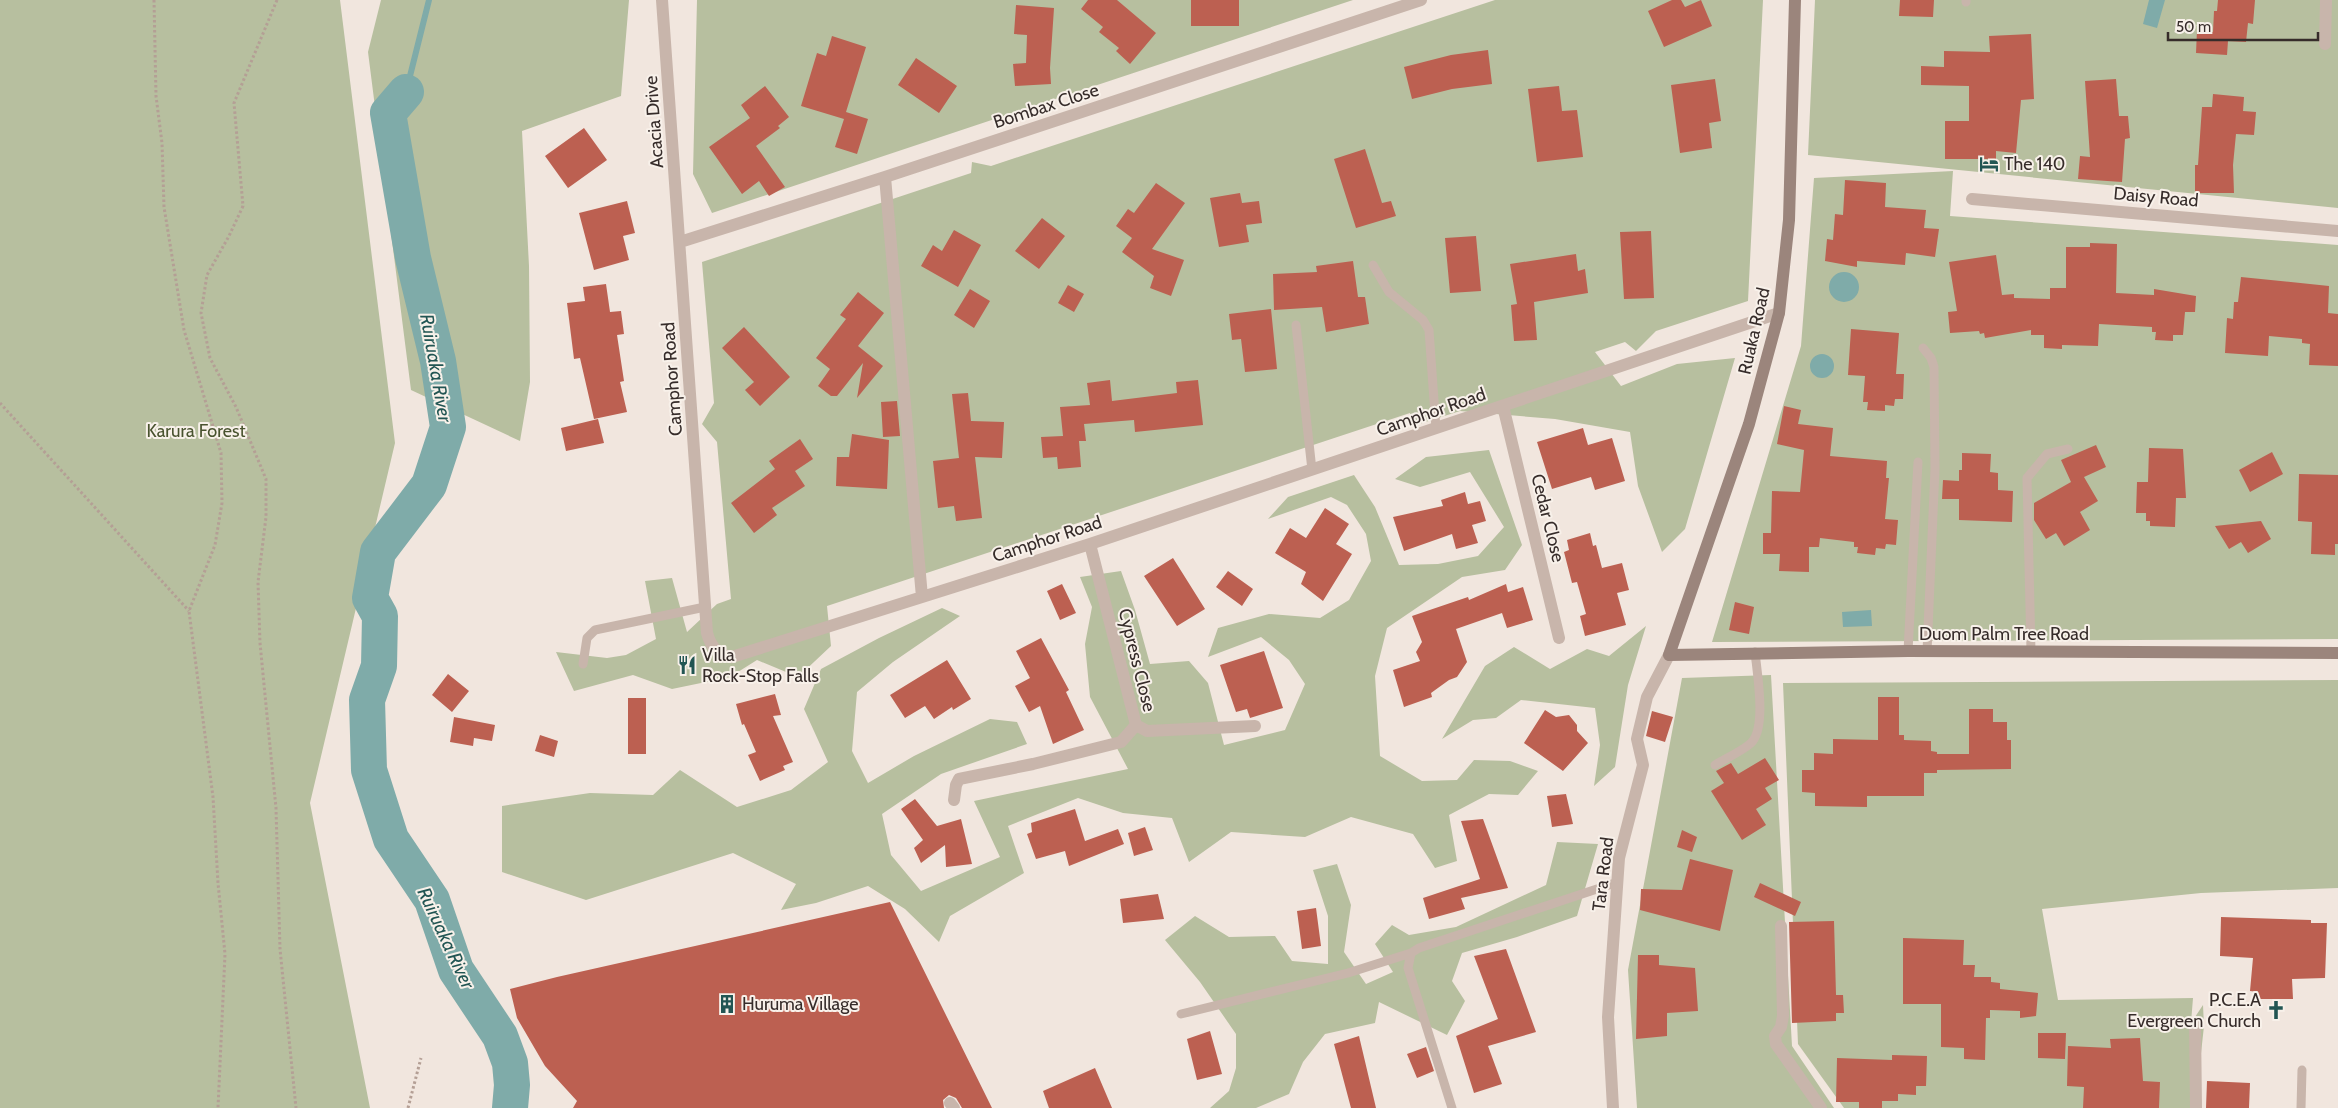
<svg xmlns="http://www.w3.org/2000/svg" width="2338" height="1108" viewBox="0 0 2338 1108" font-family="Cabin,sans-serif">
	<style>
		.green { fill: #b7bf9f }
		.water { fill: #7faba9 }
		.lines { fill: none; stroke-linecap: round; stroke-linejoin: round }
		.stream { stroke: #7faba9; stroke-width: 6 }
		.river { stroke: #7faba9; stroke-width: 36 }
		.building { fill: #bc6051 }
		.path { stroke: #b49f95; stroke-width: 3; stroke-dasharray: 2.5 2.5; stroke-linecap: butt }
		.lane { stroke: #c8b5ab; stroke-width: 9 }
		.street { stroke: #c8b5ab; stroke-width: 12 }
		.secondary { stroke: #9b857c; stroke-width: 12 }
		.labels { text-anchor: middle; dominant-baseline: central; stroke-width: 4; stroke-linejoin: round; paint-order: stroke }
		.street-label { font-size: 18px; fill: #362c2a; stroke: #f8f1ea }
		.poi-label { font-size: 18px; fill: #362c2a; stroke: #f8f1ea; text-anchor: start }
		.park-label { font-size: 18px; fill: #49532f; stroke: #f8f1ea }
		.water-label { font-size: 19px; font-style: italic; fill: #225553; stroke: #f8f1ea }
	</style>
	<rect width="100%" height="100%" fill="#f1e6de"/>
	<path class="green" d="M0,0H340L395,443L310,803L370,1108H0Z
		M381,0H629L621,96L522,131L529,266L530,382L520,441L411,390L368,52Z
		M697,0H1353L712,213L693,174Z
		M1495,0H1763L1748,301L1656,331L1636,351L1625,342L1595,352L1621,386L1677,364L1735,358L1685,529L1662,552L1638,486L1630,432L1555,419L1460,411L1413,426L1410,413L827,606L831,646L798,677L757,660L730,677L672,689L633,675L574,691L556,652L607,658L626,655L656,639L645,581L672,578L687,632L717,604L731,599L717,442L702,424L714,403L702,262L971,173L972,162L991,166Z
		M1815,0H2338V208L1808,155Z
		M1953,171L1950,216L2338,245V639L1712,642L1801,346L1814,178Z
		M1489,450L1522,545L1505,570L1462,577L1387,628L1375,676L1380,756L1422,781L1457,780L1474,760L1510,761L1538,771L1518,795L1489,794L1449,815L1457,861L1435,868L1413,834L1351,817L1305,837L1231,832L1189,862L1172,818L1123,813L1078,798L1008,826L1024,873L950,916L939,942L905,909L868,886L816,903L781,910L796,884L733,853L586,900L502,872V806L590,793L653,795L680,770L737,807L791,790L828,762L804,709L821,669L879,638L942,608L960,616L893,662L857,692L852,751L868,783L914,756L990,719L1017,722L1027,744L941,774L882,814L891,855L921,891L1000,857L974,801L1128,769L1090,697L1085,644L1092,607L1080,577L1121,571L1135,610L1150,664L1189,661L1208,683L1224,745L1285,730L1305,684L1289,660L1261,637L1208,657L1218,628L1269,614L1320,618L1349,600L1371,561L1366,534L1347,505L1331,497L1268,519L1288,497L1354,475L1375,507L1399,565L1438,564L1478,556L1504,527L1470,472L1420,487L1395,479L1426,457Z
		M1646,626L1628,685L1615,767L1594,786L1600,745L1595,708L1521,700L1496,718L1473,720L1442,739L1485,666L1514,647L1550,669L1587,649L1609,656Z
		M1771,675L1792,1046L1834,1108H1637L1628,970L1682,678Z
		M2338,680V888L2201,893L2042,909L2058,1000L2193,998L2191,1023L2203,1005L2204,1026L2195,1108H1844L1798,1044L1783,683Z
		M1557,842L1598,844L1577,916L1517,937L1462,953L1452,981L1465,1001L1447,1035L1379,1002L1375,1023L1325,1034L1303,1062L1289,1094L1256,1108H1210L1229,1091L1236,1068V1034L1200,982L1165,940L1195,916L1229,937L1275,936L1292,961L1328,964V916L1313,870L1337,864L1351,905L1344,952L1366,984L1393,972L1375,944L1392,925L1409,935L1456,927L1546,885Z"/>
	<path class="water" d="M2149,0H2165L2157,28L2143,24Z
		M1829 287a15 15 0 1 1 30 0a15 15 0 1 1-30 0Z
		M1810 366a12 12 0 1 1 24 0a12 12 0 1 1-24 0Z
		M1871,610L1872,626L1843,627L1842,612Z"/>
	<g class="lines">
		<path class="stream" d="M406,92L429,0"/>
		<path class="river" d="M406,92L388,113L413,258L438,361L448,427L429,485L378,552L370,598L380,616L379,666L367,700L369,770L391,839L432,900L456,970L500,1036L510,1063L512,1085L510,1108"/>
	</g>
	<path class="building" d="M1088,0H1117L1156,33L1130,64L1116,51L1119,48L1099,32L1103,27L1081,9Z
		M1191,0H1239V26H1191Z
		M1672,0H1681L1685,7L1701,0L1712,26L1664,47L1648,11Z
		M1900,0H1934L1933,17L1899,16Z
		M2218,0H2255L2253,24L2248,23L2246,42L2228,41L2227,55L2196,53L2197,30L2213,32L2214,11H2217Z
		M1016,5L1054,8L1050,68L1051,84L1015,86L1013,64L1026,63L1027,35L1014,34Z
		M2031,34L2034,99L2021,100L2016,153L1996,151V159H1945V121H1969V86L1921,85V66L1944,67V51L1990,52L1989,36Z
		M832,36L866,47L846,112L868,119L857,154L835,147L844,119L801,106L817,53L826,56Z
		M1488,50L1492,84L1452,89L1412,99L1404,67L1451,55Z
		M916,58L957,86L939,113L898,85Z
		M1715,79L1721,121L1709,123L1712,148L1680,153L1671,85Z
		M2116,79L2119,116H2128L2130,138L2125,139L2122,182L2078,179L2080,156L2090,157L2085,81Z
		M765,86L789,117L778,126L780,128L756,146L785,187L769,196L759,181L742,194L709,147L750,118L741,105Z
		M1559,86L1562,111L1577,110L1583,157L1537,162L1528,89Z
		M2213,94L2244,97L2243,111L2256,112L2254,135L2236,134L2233,165L2234,193H2195V165H2198L2202,107H2212Z
		M584,128L607,160L568,188L545,156Z
		M1365,149L1382,203L1391,201L1396,216L1356,228L1334,159Z
		M1845,180L1886,183L1885,207L1926,210L1924,228L1939,229L1935,257L1906,253L1905,265L1857,261V267L1825,261L1827,239L1833,240L1835,214L1843,215Z
		M1156,183L1185,203L1152,249L1184,260L1171,296L1150,288L1154,276L1122,252L1132,238L1116,226L1128,209L1134,213Z
		M1240,193L1242,203L1259,201L1262,223L1246,225L1249,242L1219,247L1210,198Z
		M627,201L635,233L623,236L629,260L594,270L579,213Z
		M1042,218L1065,236L1039,269L1015,251Z
		M954,230L981,245L958,287L921,266L933,245L942,251Z
		M1651,231L1654,298L1624,299L1620,232Z
		M1476,236L1481,291L1450,293L1445,238Z
		M2090,243L2117,244L2116,293L2154,295V289L2196,296L2195,312H2185L2183,335H2173V341L2155,340L2156,332H2152V327L2099,324L2098,346L2062,345V349L2044,348V335H2031V330L1985,338L1984,333L1980,334L1979,331L1950,333L1948,312L1957,311L1949,262L1996,255L2002,295L2014,294V298L2050,299V288H2066V247H2090Z
		M1576,254L1578,271L1585,269L1588,293L1534,302L1537,340L1514,341L1511,305L1517,304L1510,264Z
		M1353,261L1358,297H1365L1369,324L1326,332L1322,307L1274,310L1273,274L1317,272L1316,266Z
		M2241,277L2329,286L2328,313L2338,314V366L2309,365L2310,344L2302,343V339L2269,336L2268,356L2225,353L2227,318L2233,319L2234,302H2238Z
		M606,284L610,312L621,311L624,334L617,335L624,381L620,382L627,412L594,419L580,358L574,359L567,303L585,301L583,287Z
		M1068,285L1084,294L1074,312L1058,303Z
		M970,289L990,301L974,328L954,315Z
		M858,292L884,313L858,346L883,366L857,398L863,363L837,396H831L818,386L830,369L816,358L846,319L840,315Z
		M1271,309L1277,369L1245,372L1241,339L1232,340L1229,314Z
		M744,327L790,377L760,406L745,390L754,382L722,348Z
		M1851,329L1899,333L1896,374H1904L1903,399H1895L1894,406L1885,405V411L1867,410L1868,402H1863L1865,376L1848,375Z
		M1110,380L1112,401L1177,393L1176,382L1198,380L1203,425L1135,432L1134,420L1084,424L1086,441H1079L1081,467L1058,469L1057,457L1043,458L1041,437L1063,436L1060,407L1090,405L1087,383Z
		M968,393L971,421L1004,422L1002,458L975,457L982,518L956,521L954,506L938,508L933,461L959,458L952,394Z
		M897,401L900,436L883,437L881,402Z
		M1784,406L1801,410L1798,424L1833,428L1830,456L1887,461L1886,478H1889L1885,519L1898,520L1896,545L1886,544L1885,549L1876,548L1875,555L1857,553L1858,547H1854V542L1820,538L1819,547H1809V572L1779,571L1780,554H1763V533H1771L1772,491L1800,492L1804,450L1777,444Z
		M598,419L604,443L566,451L561,428Z
		M1583,428L1588,445L1612,438L1625,481L1595,490L1591,477L1552,489L1537,442Z
		M852,434L889,440L887,489L836,486L837,457H849Z
		M800,439L813,459L795,471L805,486L772,508L777,515L754,533L731,503L775,469L769,461Z
		M2096,445L2106,467L2084,477L2098,501L2080,512L2090,530L2064,546L2056,533L2046,539L2034,520V503L2071,482L2061,460Z
		M2149,448L2183,449L2186,498H2176L2175,527L2150,526V521H2146V513H2136L2137,482H2148Z
		M2272,452L2283,474L2250,492L2239,470Z
		M1962,453L1991,454L1990,472L1998,473V490L2013,491L2012,522L1959,520V499H1942L1943,480L1959,481V470H1962Z
		M2299,474L2338,475V544H2335V555L2311,554L2312,522L2298,521Z
		M1465,492L1468,504L1480,501L1486,521L1472,525L1478,543L1456,549L1452,534L1404,551L1393,517L1443,506L1441,500Z
		M1325,508L1349,524L1336,544L1352,554L1323,601L1301,584L1306,572L1275,553L1290,528L1306,538Z
		M2261,521L2271,539L2248,553L2241,542L2229,549L2215,526Z
		M1590,533L1593,546L1596,545L1602,568L1622,563L1629,590L1617,593L1626,625L1585,636L1580,616L1586,614L1577,582L1572,583L1564,552L1569,550L1567,540Z
		M1173,558L1205,609L1177,626L1144,576Z
		M1228,571L1253,589L1242,606L1216,587Z
		M1062,584L1076,613L1060,620L1047,591Z
		M1506,584L1508,592L1523,587L1533,620L1507,628L1502,613L1456,629L1467,662L1457,677L1449,680L1431,693L1432,697L1404,707L1393,670L1420,661L1416,652L1422,642L1412,616L1468,597L1469,600Z
		M1735,602L1754,607L1749,634L1729,630Z
		M1041,638L1069,690L1066,692L1084,730L1053,744L1040,706L1029,712L1015,686L1030,678L1016,651Z
		M1264,651L1283,708L1250,718L1247,709L1236,712L1220,665Z
		M947,660L971,699L953,710L952,707L934,719L925,706L905,718L890,695Z
		M448,674L469,691L452,712L432,695Z
		M775,694L781,715L773,716L793,762L783,766L785,770L760,781L748,755L756,752L744,724L742,725L736,704Z
		M1878,697H1899V735H1904V740L1931,741V751L1937,752V754H1969V709H1993V722H2007V740H2011V769L1937,770V773H1924V796H1867V807L1815,806V793L1802,792V770H1814V753L1833,754V739L1878,740Z
		M628,698H646V754H628Z
		M1545,710L1556,717L1569,715L1577,725V731L1588,743L1563,771L1524,743Z
		M1652,711L1673,717L1665,742L1646,736Z
		M454,717L495,725L492,741L474,738L473,746L450,742Z
		M540,735L558,741L554,757L535,751Z
		M1765,758L1779,780L1765,788L1772,799L1756,809L1766,825L1742,840L1711,791L1724,783L1716,771L1731,763L1738,774Z
		M1566,794L1573,824L1552,827L1547,796Z
		M915,799L937,826L961,819L972,864L946,867L945,845L921,863L914,848L923,840L901,809Z
		M1075,809L1085,841L1118,829L1124,844L1069,866L1065,851L1036,859L1027,834L1032,832L1031,823Z
		M1483,819L1508,888L1461,898L1465,909L1429,919L1423,898L1480,879L1461,821Z
		M1145,827L1153,850L1134,856L1128,833Z
		M1682,830L1697,837L1692,852L1677,847Z
		M1690,859L1733,870L1720,931L1640,910L1641,889L1682,890Z
		M1760,883L1801,902L1795,916L1754,897Z
		M1158,894L1164,919L1123,923L1120,899Z
		M890,902L992,1108H962L956,1098L949,1095L943,1100L944,1108H573L577,1101L545,1066L517,1018L510,989L557,977Z
		M1316,908L1321,946L1302,949L1297,911Z
		M2221,917L2311,920V923H2327L2325,978L2292,979L2293,999H2258V992L2250,991L2253,958L2220,956Z
		M1834,921L1836,995H1843L1844,1013H1836V1021L1792,1023L1789,922Z
		M1903,938L1964,940L1963,965H1975L1974,977H1991V982L2000,983V989L2038,993L2036,1016L2020,1018V1011L1990,1010V1018H1986L1985,1060L1964,1059V1048L1941,1047V1004H1903Z
		M1506,949L1536,1032L1488,1046L1502,1084L1474,1093L1456,1036L1498,1019L1474,956Z
		M1638,955H1659V965L1695,968L1698,1011L1667,1013V1036L1636,1039Z
		M1210,1031L1222,1074L1197,1080L1187,1039Z
		M2038,1033H2066L2065,1059L2038,1058Z
		M1359,1036L1376,1108H1351L1334,1044Z
		M2140,1038L2143,1081L2160,1082L2159,1108H2083L2084,1087L2067,1086L2068,1046L2111,1048L2110,1039Z
		M1426,1047L1434,1071L1417,1078L1407,1054Z
		M1892,1055L1927,1056L1926,1086H1916V1095L1898,1094V1101H1882V1108H1859V1102H1836L1837,1058L1892,1060Z
		M1095,1068L1112,1108H1049L1043,1091Z
		M2207,1081L2250,1083L2249,1108H2206Z"/>
	<g class="lines">
		<path class="path" d="M154,0L156,96L162,143L164,207L184,330L221,453L222,503L215,545L189,611L213,797L218,883L225,954L218,1108
			M277,0L234,103L243,206L229,236L207,275L201,313L210,358L236,407L266,479V517L258,582L260,643L276,808L280,949L296,1108
			M0,403L189,611
			M408,1108L421,1058"/>
		<path class="lane" d="M1966,2V0
			M1373,265L1389,292L1423,320L1429,330L1436,429
			M1296,325L1312,470
			M1923,348L1931,358L1934,367L1935,469L1927,652
			M1908,651L1918,462
			M2031,651L2027,478L2047,454L2068,449
			M583,664L587,638L595,630L705,607
			M1715,765C1726,758 1741,752 1751,743C1767,728 1757,673 1755,652
			M1181,1014L1348,973L1411,953
			M1452,1108L1408,968L1411,953L1419,948L1618,882
			M2301,1108L2302,1070"/>
		<path class="street" d="M662,0L707,633C711,647 717,654 732,657L1090,544L1779,313
			M2325,44L2326,0
			M885,177L922,597
			M1972,199L2338,231
			M680,242L885,177L1421,0
			M1503,406L1559,638
			M1090,544L1136,725L1147,731L1255,726
			M954,800L956,785L959,779L1033,764L1121,742L1136,725
			M1781,926L1783,1016L1781,1027L1775,1036L1776,1044L1821,1108
			M2195,1023L2196,1108
			M950,1103L954,1108
			M1613,1108L1608,1017L1619,858L1643,765L1637,739L1647,697L1669,655"/>
		<path class="secondary" d="M1795,0L1789,220L1779,313L1749,424L1669,655L1908,651L2338,653"/>
	</g>
	<defs>
		<g id="hotel-bare" transform="scale(1.5)"><path d="M-6-4.5h1.5V1H6V5H4.5V3h-9V5H-6ZM-4 0a1.8 1.8 0 1 1 3.6 0ZM.5 0V-2.5h3Q6-2.5 6 0Z" fill="#225553" stroke="#f8f1ea" stroke-width="2.5" paint-order="stroke"/></g>
		<g id="restaurant-bare" transform="scale(1.5)"><path d="M-5-6h1v4h1v-4h1v4h1v-4h1v5L-1.5 .5V6h-2V.5L-5-1ZM5-6V6H3V1.5H1.5Q1.5-4 5-6Z" fill="#225553" stroke="#f8f1ea" stroke-width="2.5" paint-order="stroke"/></g>
		<g id="building-bare" transform="scale(1.5)"><path d="M-4-6H4V6H1V3H-1V6H-4ZM-2.5-4.3h1.7v1.8h-1.7ZM.8-4.3h1.7v1.8H.8ZM-2.5-1h1.7V.8h-1.7ZM.8-1h1.7V.8H.8Z" fill="#225553" stroke="#f8f1ea" stroke-width="2.5" paint-order="stroke"/></g>
		<g id="church-bare" transform="scale(1.5)"><path d="M-1.2-6h2.4v3.5h3.3v2.4h-3.3V6h-2.4V-.1h-3.3v-2.4h3.3Z" fill="#225553" stroke="#f8f1ea" stroke-width="2.5" paint-order="stroke"/></g>
	</defs>
	<g fill-rule="evenodd">
		<use href="#hotel-bare" x="1989" y="164"/>
		<use href="#restaurant-bare" x="687" y="665"/>
		<use href="#building-bare" x="727" y="1004"/>
		<use href="#church-bare" x="2276" y="1010"/>
	</g>
	<g class="labels">
		<g class="street-label">
			<text transform="translate(1046 106) rotate(-18)">Bombax Close</text>
			<text transform="translate(654 122) rotate(-94)">Acacia Drive</text>
			<text transform="translate(2156 197) rotate(5)">Daisy Road</text>
			<text transform="translate(1754 331) rotate(-77)">Ruaka Road</text>
			<text transform="translate(672 379) rotate(-94)">Camphor Road</text>
			<text transform="translate(1431 412) rotate(-19)">Camphor Road</text>
			<text transform="translate(1548 518) rotate(76)">Cedar Close</text>
			<text transform="translate(1047 539) rotate(-18)">Camphor Road</text>
			<text x="2004" y="634">Duom Palm Tree Road</text>
			<text transform="translate(1137 660) rotate(76)">Cypress Close</text>
			<text transform="translate(1603 874) rotate(-83)">Tara Road</text>
		</g>
		<g class="poi-label">
			<text x="2004" y="164">The 140</text>
			<text x="702" y="655">Villa<tspan x="702" dy="21">Rock-Stop Falls</tspan></text>
			<text x="2261" y="1000" text-anchor="end">P.C.E.A<tspan x="2261" dy="21">Evergreen Church</tspan></text>
			<text x="742" y="1004">Huruma Village</text>
		</g>
		<g class="park-label">
			<text x="196" y="431">Karura Forest</text>
		</g>
		<g class="water-label">
			<text transform="translate(436 368) rotate(80)">Ruiruaka River</text>
			<text transform="translate(446 938) rotate(65)">Ruiruaka River</text>
		</g>
	</g>
	<path d="M2168 32v8h150v-8" fill="none" stroke="#362c2a" stroke-width="2.5"/>
	<text x="2176" y="32" font-size="15" fill="#362c2a" stroke="#f8f1ea" stroke-width="4" paint-order="stroke">50 m</text>
</svg>
